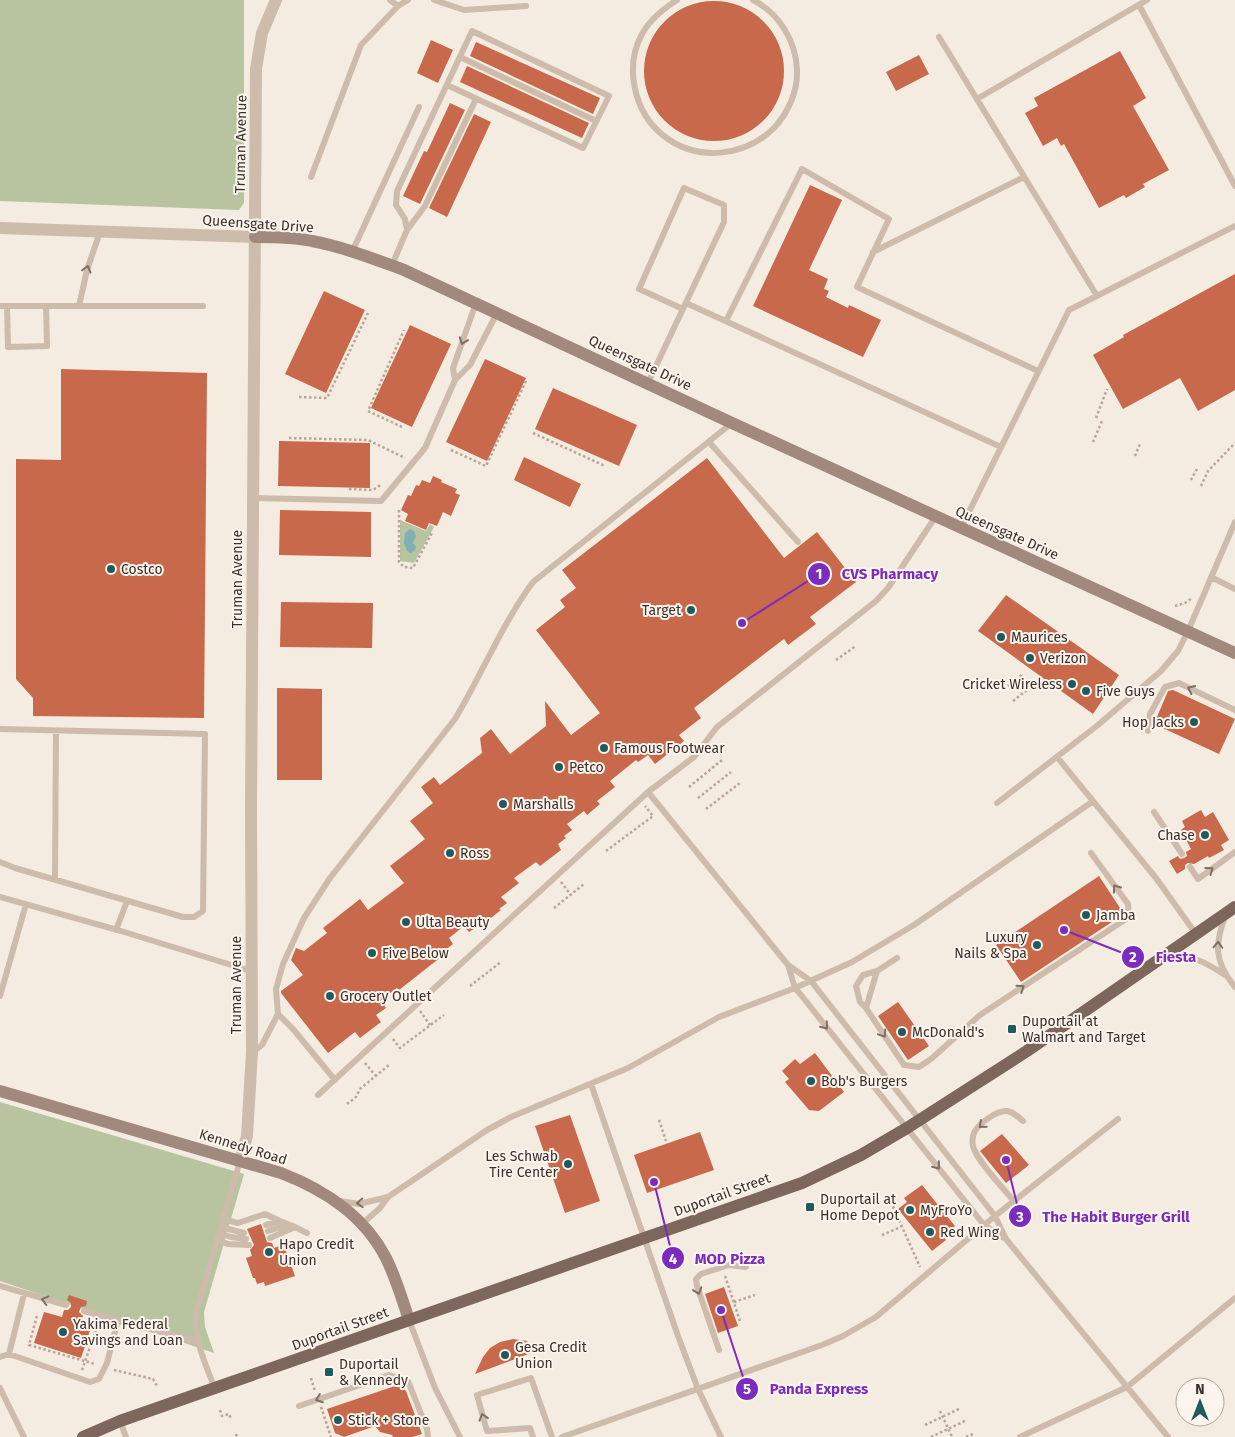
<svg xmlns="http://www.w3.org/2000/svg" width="1235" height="1437" viewBox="0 0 1235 1437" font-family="'Fira Sans',sans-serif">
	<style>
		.grass { fill: #b8c4a0 }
		.water { fill: #7fb0b2 }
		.building { fill: #c8694b }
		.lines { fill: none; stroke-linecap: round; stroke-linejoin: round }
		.path { stroke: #b9a596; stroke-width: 2.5; stroke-dasharray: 2.5 2.5; stroke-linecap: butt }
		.lane { stroke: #cdbbac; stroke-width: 6 }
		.street { stroke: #cdbbac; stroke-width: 12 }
		.secondary { stroke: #a18a7d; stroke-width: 12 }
		.primary { stroke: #7d675c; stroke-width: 12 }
		.oneway { stroke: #7d6f65 }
		.poi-dot { fill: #1f5a5e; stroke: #fbf5ee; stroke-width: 2 }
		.labels { text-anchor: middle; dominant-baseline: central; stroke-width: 4; stroke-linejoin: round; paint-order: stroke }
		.street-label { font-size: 14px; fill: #3b302b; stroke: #fbf5ee }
		.poi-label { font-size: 14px; fill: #3b302b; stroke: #fbf5ee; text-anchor: start }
		.leader { fill: none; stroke: #7b2cbf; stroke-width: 2 }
		.callout-dot { fill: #7b2cbf; stroke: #fbf5ee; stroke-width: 2 }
		.mark-label { font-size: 15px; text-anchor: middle; font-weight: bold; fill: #fff }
		.callout-label { font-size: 15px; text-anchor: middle; font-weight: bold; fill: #7b2cbf; stroke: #fbf5ee; stroke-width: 4; stroke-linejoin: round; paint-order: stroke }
	</style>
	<rect width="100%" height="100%" fill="#f4ebe1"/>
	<path class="grass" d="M0,0H244V203L239,210L0,201Z
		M400,520L426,531L430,524L434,527L414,563L400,561Z
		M0,1102L244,1174L204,1312L205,1327L214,1353L0,1281Z"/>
	<path class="water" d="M410,529L414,531L416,536L413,543L416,547L415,550L411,553L407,551L404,543L405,533Z"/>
	<path class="building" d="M644 71a70 70 0 1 1 140 0a70 70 0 1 1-140 0Z
		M431,40L453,50L438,83L417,73Z
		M476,42L600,98L593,114L470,56Z
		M1120,51L1146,98L1133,106L1169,170L1143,184L1145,187L1126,198L1124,195L1099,208L1064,144L1061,146L1057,138L1043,146L1025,113L1038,106L1034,98Z
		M919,55L929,74L896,91L886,72Z
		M467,66L589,123L582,138L460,82Z
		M450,103L465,110L420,204L403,196L424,151L427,152Z
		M474,114L491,122L447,217L429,208Z
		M810,185L842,200L809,270L828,279L824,289L829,291L826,297L848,308L849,305L881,320L863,357L753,306Z
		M1235,274V390L1198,411L1180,378L1123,409L1093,355L1124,337L1123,335Z
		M324,291L365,310L326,393L285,374Z
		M410,325L451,344L412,427L371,408Z
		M485,359L526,378L487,461L446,442Z
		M61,369L207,373L204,718L33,716V698L16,679V459L61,460Z
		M553,388L637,425L619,466L535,429Z
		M279,441L370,443V488L278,486Z
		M524,457L581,484L570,507L514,480Z
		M707,458L784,558L817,532L856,582L810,617L816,624L788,645L784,639L694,708L701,718L679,735L684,741L655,764L648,755L638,762L636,760L610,781L615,787L597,801L600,804L587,815L584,811L567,824L572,830L564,836L566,838L558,844L561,850L540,866L536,862L514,878L519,883L501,897L507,903L499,909L501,910L478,928L477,927L469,932L464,926L449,938L453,944L444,951L446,953L399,990L397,988L380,1001L386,1008L376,1015L381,1022L360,1038L355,1032L328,1053L281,993V991L303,975L291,960L296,948L304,951L327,933L323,928L360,899L368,910L404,883L390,866L425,839L410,821L433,803L421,787L434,777L440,785L482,753L480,738L491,729L510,754L546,726L545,701L571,735L600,713L536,630L565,607L560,600L576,588L562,570Z
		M433,476L442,480L441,482L457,489L455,493L460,495L451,516L443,512L437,526L429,523L426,530L405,521L408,514L401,510L408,495L411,496L416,485L419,486L422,480L430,483Z
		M280,510L371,512V557L279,555Z
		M1006,595L1119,675L1093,714L978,631Z
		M281,602L373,603L372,648L280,647Z
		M277,688L322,689V780H277Z
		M1173,690L1235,719L1219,754L1154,724L1168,691Z
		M1201,810L1205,817L1213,812L1229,840L1221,845L1224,850L1209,858L1208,856L1194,864L1188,863L1185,865V869L1177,874L1169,861L1178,856L1180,859L1184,858L1187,856L1186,852L1191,849L1181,830L1185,827L1182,821Z
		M1099,876L1124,914L1021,982L996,945Z
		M898,1002L929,1046L908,1060L878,1016Z
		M815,1053L844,1092L819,1111L809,1110L785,1082L789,1079L782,1071L795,1059L800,1064Z
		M570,1115L600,1201L565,1213L535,1126Z
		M700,1132L714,1170L647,1193L634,1155Z
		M1002,1134L1029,1165L1006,1183L980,1151Z
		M922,1185L955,1226L943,1236L946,1240L932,1251L898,1209L907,1202L904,1198Z
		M261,1224L267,1242L272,1243L274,1248L282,1245L283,1249L285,1248L295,1276L265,1286L264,1282L257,1284L255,1278H253L246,1258L252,1256L250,1250L254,1245L247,1229Z
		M724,1287L738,1326L718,1333L705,1294Z
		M69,1295L87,1301L86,1306L81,1307L79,1312L83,1316L80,1323L91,1326L88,1337L91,1338L88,1347L85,1346L81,1358L34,1343L44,1312L62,1317L64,1310H68L71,1307V1303L67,1300Z
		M513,1339L527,1341L531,1353L475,1374L483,1357L490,1348L500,1342Z
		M395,1386L401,1387L406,1391L422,1434L413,1437H393L392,1435L380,1432L375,1426L344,1437L335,1433L327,1409Z"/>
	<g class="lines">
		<path class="path" d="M299,397L327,398L368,313
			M1096,418L1107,389
			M402,427L368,411L404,330
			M533,433L605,466
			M289,438L368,440L405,458
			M1093,442L1102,421
			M451,450L486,466L526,381
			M1135,456L1140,444
			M1191,480L1198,467
			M1201,486L1208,471L1235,443
			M349,489L373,490L382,484
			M399,510V562L404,567L413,568L432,533
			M1175,606L1185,603L1191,599
			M836,660L856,646
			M1004,689L1023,674
			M1013,701L1032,686
			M689,787L722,760
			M698,798L731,772
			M706,809L740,783
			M606,851L653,816L645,806
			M561,882L571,895
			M554,908L584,884
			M470,986L501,962
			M420,1011L430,1025
			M393,1039L400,1048L444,1015
			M365,1063L375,1075
			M347,1104L356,1097L360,1089L389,1065
			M659,1120L666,1141
			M891,1202L920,1267
			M882,1235L901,1227
			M725,1276L740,1321
			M734,1302L755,1295
			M37,1316L29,1345L95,1364
			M82,1370L96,1330
			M114,1370L153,1379L157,1386
			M311,1378L315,1391
			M321,1407L331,1437
			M220,1410L222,1416L229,1414L231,1419
			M940,1411L952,1437
			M925,1425L961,1408
			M236,1434L237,1437
			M931,1437L967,1420
			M966,1437L973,1434"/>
		<path class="lane" d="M390,0L398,6L408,0
			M434,0L464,10L526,6
			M677,0C663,9 650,19 642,34C624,67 634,113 664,136C697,162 745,157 774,128C788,113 798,91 797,70C796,41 779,13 753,0
			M1139,5L1235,186
			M939,37L1097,296
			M460,57L596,121
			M977,99L1147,0
			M311,177L361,45L398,6
			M407,230L425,206L476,99
			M352,252L419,107
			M873,252L1024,177
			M392,265L407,230L405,219L396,205L397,191L472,31L609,96L583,148L447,85
			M686,303L1001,447
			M0,306H203
			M7,306L8,347L47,346L46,306
			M79,306L87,270L100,232
			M726,321L802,169L889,219L857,287L1038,371
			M455,380L453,368L476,303
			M648,383L724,222V205L684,188L639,289L683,309
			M709,442L798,542
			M253,498L381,501L425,448L455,380L470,365L497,313
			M961,528L1069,310L1235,226
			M1211,577L1235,589
			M0,729L205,734L203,911L194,917H183L15,868L0,862
			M1148,731L1150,714L1165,687L1179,683L1235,710
			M1057,757L1156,878L1196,934
			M648,792L788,965L811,981L995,1216L1006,1239L1168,1437
			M997,803L1098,725L1161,671L1178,651L1188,631L1235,522
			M1154,812L1182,854
			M1190,867L1198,879L1235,852
			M55,879L56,731
			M0,897L121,931L251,971
			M1225,917C1214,945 1215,963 1235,987
			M116,930L127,901
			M1168,956C1193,956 1204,961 1225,975
			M897,958L877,971L863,975L856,986L860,1002L866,1008L904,1065L919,1067L931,1059L980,1015L1129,917L1128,904L1091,853
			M788,965L795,988L801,995L984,1225L1004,1238
			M0,996L26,904
			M866,1008L877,971
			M253,1052L262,1045L278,1014
			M335,1080L293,1029L278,1014L276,989L283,964L304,918L330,878L455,719C482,674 502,624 533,582L732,423
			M591,1084L678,1336L698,1389L721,1437
			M318,1095L648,792L694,757L717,727L876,601L888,588L936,516
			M340,1201L359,1204L388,1197
			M1014,1201C1004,1189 976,1160 973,1146C972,1141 972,1136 975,1131C980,1123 997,1110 1007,1111C1014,1112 1018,1117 1023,1121
			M223,1219L238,1223L265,1214L280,1221
			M362,1224L380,1208L388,1197L487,1130L511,1117L628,1068L719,1017L795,988L852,962L914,925L1092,802
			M266,1225L280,1221L295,1227
			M221,1227L244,1233
			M268,1231L281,1227H291
			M219,1233L231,1237L246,1239
			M270,1238L295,1227L307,1233
			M217,1240L228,1244L249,1245
			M0,1286L66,1305
			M84,1311L198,1342
			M409,1320L435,1388L460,1437
			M719,1350L697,1286L696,1279L701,1274L729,1265L746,1267
			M9,1354L24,1294
			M0,1357L9,1354L90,1382L99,1379L107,1363L118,1320
			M0,1388L24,1437
			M215,1389C206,1365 193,1339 196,1313L240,1161
			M299,1406L389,1375L408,1381L427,1429L428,1437
			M120,1421L126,1437
			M533,1437L530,1428L487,1431L477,1395L531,1378L552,1437
			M562,1437L822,1345L843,1336L876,1317L995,1216L1118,1119
			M1020,1437L1127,1387L1235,1298"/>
		<path class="street" d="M0,228L255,237
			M240,1161L247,1136L252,1052L251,808L256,69L262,33L276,0"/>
		<path class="secondary" d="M255,237C274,237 294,237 312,241C344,247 374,259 404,270L732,423L1235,653
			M0,1091L281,1173C325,1190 364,1215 386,1258C396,1278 402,1299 409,1320"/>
		<path class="primary" d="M83,1437L120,1421L802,1183L861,1155L907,1128L1027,1051L1235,907"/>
	</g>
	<defs><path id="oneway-chevron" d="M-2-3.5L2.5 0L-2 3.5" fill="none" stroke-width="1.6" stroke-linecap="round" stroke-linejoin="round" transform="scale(1.25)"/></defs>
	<g class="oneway">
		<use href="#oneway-chevron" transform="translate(87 269) rotate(-74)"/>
		<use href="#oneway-chevron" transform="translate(463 341) rotate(110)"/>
		<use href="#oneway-chevron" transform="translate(1191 689) rotate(-155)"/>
		<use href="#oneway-chevron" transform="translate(1210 870) rotate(-36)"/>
		<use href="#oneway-chevron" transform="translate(1116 888) rotate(-126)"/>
		<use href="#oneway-chevron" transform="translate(1218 945) rotate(-87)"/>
		<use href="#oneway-chevron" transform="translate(1021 988) rotate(-34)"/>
		<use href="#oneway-chevron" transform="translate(825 1026) rotate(51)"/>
		<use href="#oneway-chevron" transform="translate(883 1034) rotate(56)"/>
		<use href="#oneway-chevron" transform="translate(982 1125) rotate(139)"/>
		<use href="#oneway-chevron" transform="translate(937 1166) rotate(51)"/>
		<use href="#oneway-chevron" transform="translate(360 1203) rotate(177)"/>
		<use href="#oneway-chevron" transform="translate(698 1291) rotate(71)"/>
		<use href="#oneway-chevron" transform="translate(45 1300) rotate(-165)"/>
		<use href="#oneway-chevron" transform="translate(319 1399) rotate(160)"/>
		<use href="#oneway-chevron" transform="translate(483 1417) rotate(-107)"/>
	</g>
	<g class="poi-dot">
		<circle cx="111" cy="569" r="5"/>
		<circle cx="691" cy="610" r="5"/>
		<circle cx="1001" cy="637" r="5"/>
		<circle cx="1030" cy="658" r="5"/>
		<circle cx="1072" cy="684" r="5"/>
		<circle cx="1086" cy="691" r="5"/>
		<circle cx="1194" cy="722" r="5"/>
		<circle cx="604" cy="748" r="5"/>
		<circle cx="559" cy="767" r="5"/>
		<circle cx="503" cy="804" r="5"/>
		<circle cx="1205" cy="835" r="5"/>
		<circle cx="450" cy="853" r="5"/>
		<circle cx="1086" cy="915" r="5"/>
		<circle cx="406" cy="922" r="5"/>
		<circle cx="1037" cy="945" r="5"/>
		<circle cx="372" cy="953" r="5"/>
		<circle cx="330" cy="996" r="5"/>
		<rect x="1007" y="1024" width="10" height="10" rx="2.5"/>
		<circle cx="902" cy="1032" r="5"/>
		<circle cx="811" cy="1081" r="5"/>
		<circle cx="568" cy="1164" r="5"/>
		<rect x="805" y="1202" width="10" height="10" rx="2.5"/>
		<circle cx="910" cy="1210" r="5"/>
		<circle cx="930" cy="1232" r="5"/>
		<circle cx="269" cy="1252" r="5"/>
		<circle cx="63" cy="1332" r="5"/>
		<circle cx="505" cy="1355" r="5"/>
		<rect x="324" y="1367" width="10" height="10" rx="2.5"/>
		<circle cx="338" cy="1420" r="5"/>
	</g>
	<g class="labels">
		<g class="street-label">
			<text transform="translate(241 144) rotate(-89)">Truman Avenue</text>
			<text transform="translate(258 224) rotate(4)">Queensgate Drive</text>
			<text transform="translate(640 363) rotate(25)">Queensgate Drive</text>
			<text transform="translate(1007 533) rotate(24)">Queensgate Drive</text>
			<text transform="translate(237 579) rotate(-90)">Truman Avenue</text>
			<text transform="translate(236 985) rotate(-90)">Truman Avenue</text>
			<text transform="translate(243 1147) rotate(17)">Kennedy Road</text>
			<text transform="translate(722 1195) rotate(-20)">Duportail Street</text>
			<text transform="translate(340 1329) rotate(-20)">Duportail Street</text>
		</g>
		<g class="poi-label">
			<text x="121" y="569">Costco</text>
			<text x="681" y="610" text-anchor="end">Target</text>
			<text x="1011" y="637">Maurices</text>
			<text x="1040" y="658">Verizon</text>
			<text x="1062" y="684" text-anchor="end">Cricket Wireless</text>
			<text x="1096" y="691">Five Guys</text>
			<text x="1184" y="722" text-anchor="end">Hop Jacks</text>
			<text x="614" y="748">Famous Footwear</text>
			<text x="569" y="767">Petco</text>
			<text x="513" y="804">Marshalls</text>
			<text x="1195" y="835" text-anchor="end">Chase</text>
			<text x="460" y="853">Ross</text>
			<text x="1096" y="915">Jamba</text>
			<text x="416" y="922">Ulta Beauty</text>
			<text x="1027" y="937" text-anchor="end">Luxury<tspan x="1027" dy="16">Nails &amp; Spa</tspan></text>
			<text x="382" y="953">Five Below</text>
			<text x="340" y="996">Grocery Outlet</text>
			<text x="1022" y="1021">Duportail at<tspan x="1022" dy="16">Walmart and Target</tspan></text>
			<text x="912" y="1032">McDonald's</text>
			<text x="821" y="1081">Bob's Burgers</text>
			<text x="558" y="1156" text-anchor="end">Les Schwab<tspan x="558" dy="16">Tire Center</tspan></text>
			<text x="820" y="1199">Duportail at<tspan x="820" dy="16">Home Depot</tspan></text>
			<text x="920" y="1210">MyFroYo</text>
			<text x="940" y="1232">Red Wing</text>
			<text x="279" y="1244">Hapo Credit<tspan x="279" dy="16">Union</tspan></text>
			<text x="73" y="1324">Yakima Federal<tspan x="73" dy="16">Savings and Loan</tspan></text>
			<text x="515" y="1347">Gesa Credit<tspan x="515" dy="16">Union</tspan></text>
			<text x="339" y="1364">Duportail<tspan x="339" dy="16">&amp; Kennedy</tspan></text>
			<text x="348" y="1420">Stick + Stone</text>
		</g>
	</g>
	<path class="leader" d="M742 623L819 574M1064 930L1133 957M1006 1160L1020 1216M654 1182L673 1258M721 1310L747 1389"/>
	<g class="callout-dot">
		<circle cx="742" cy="623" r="5"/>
		<circle cx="1064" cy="930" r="5"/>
		<circle cx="1006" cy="1160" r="5"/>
		<circle cx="654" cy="1182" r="5"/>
		<circle cx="721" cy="1310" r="5"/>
		<circle cx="819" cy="574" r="12"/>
		<circle cx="1133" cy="957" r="12"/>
		<circle cx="1020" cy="1216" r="12"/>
		<circle cx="673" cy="1258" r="12"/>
		<circle cx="747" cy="1389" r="12"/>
	</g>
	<g class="mark-label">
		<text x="819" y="579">1</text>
		<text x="1133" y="962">2</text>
		<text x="1020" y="1222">3</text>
		<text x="673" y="1264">4</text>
		<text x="747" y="1394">5</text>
	</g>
	<g class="callout-label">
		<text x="890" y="579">CVS Pharmacy</text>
		<text x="1176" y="962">Fiesta</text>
		<text x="1116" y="1222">The Habit Burger Grill</text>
		<text x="730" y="1264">MOD Pizza</text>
		<text x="819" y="1394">Panda Express</text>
	</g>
	<g transform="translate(1200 1402)"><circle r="24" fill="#fbf5ee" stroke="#aea6a0"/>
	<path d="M0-4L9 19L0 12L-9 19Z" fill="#1f5a5e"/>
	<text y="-8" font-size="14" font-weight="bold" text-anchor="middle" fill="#3b302b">N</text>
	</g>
</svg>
